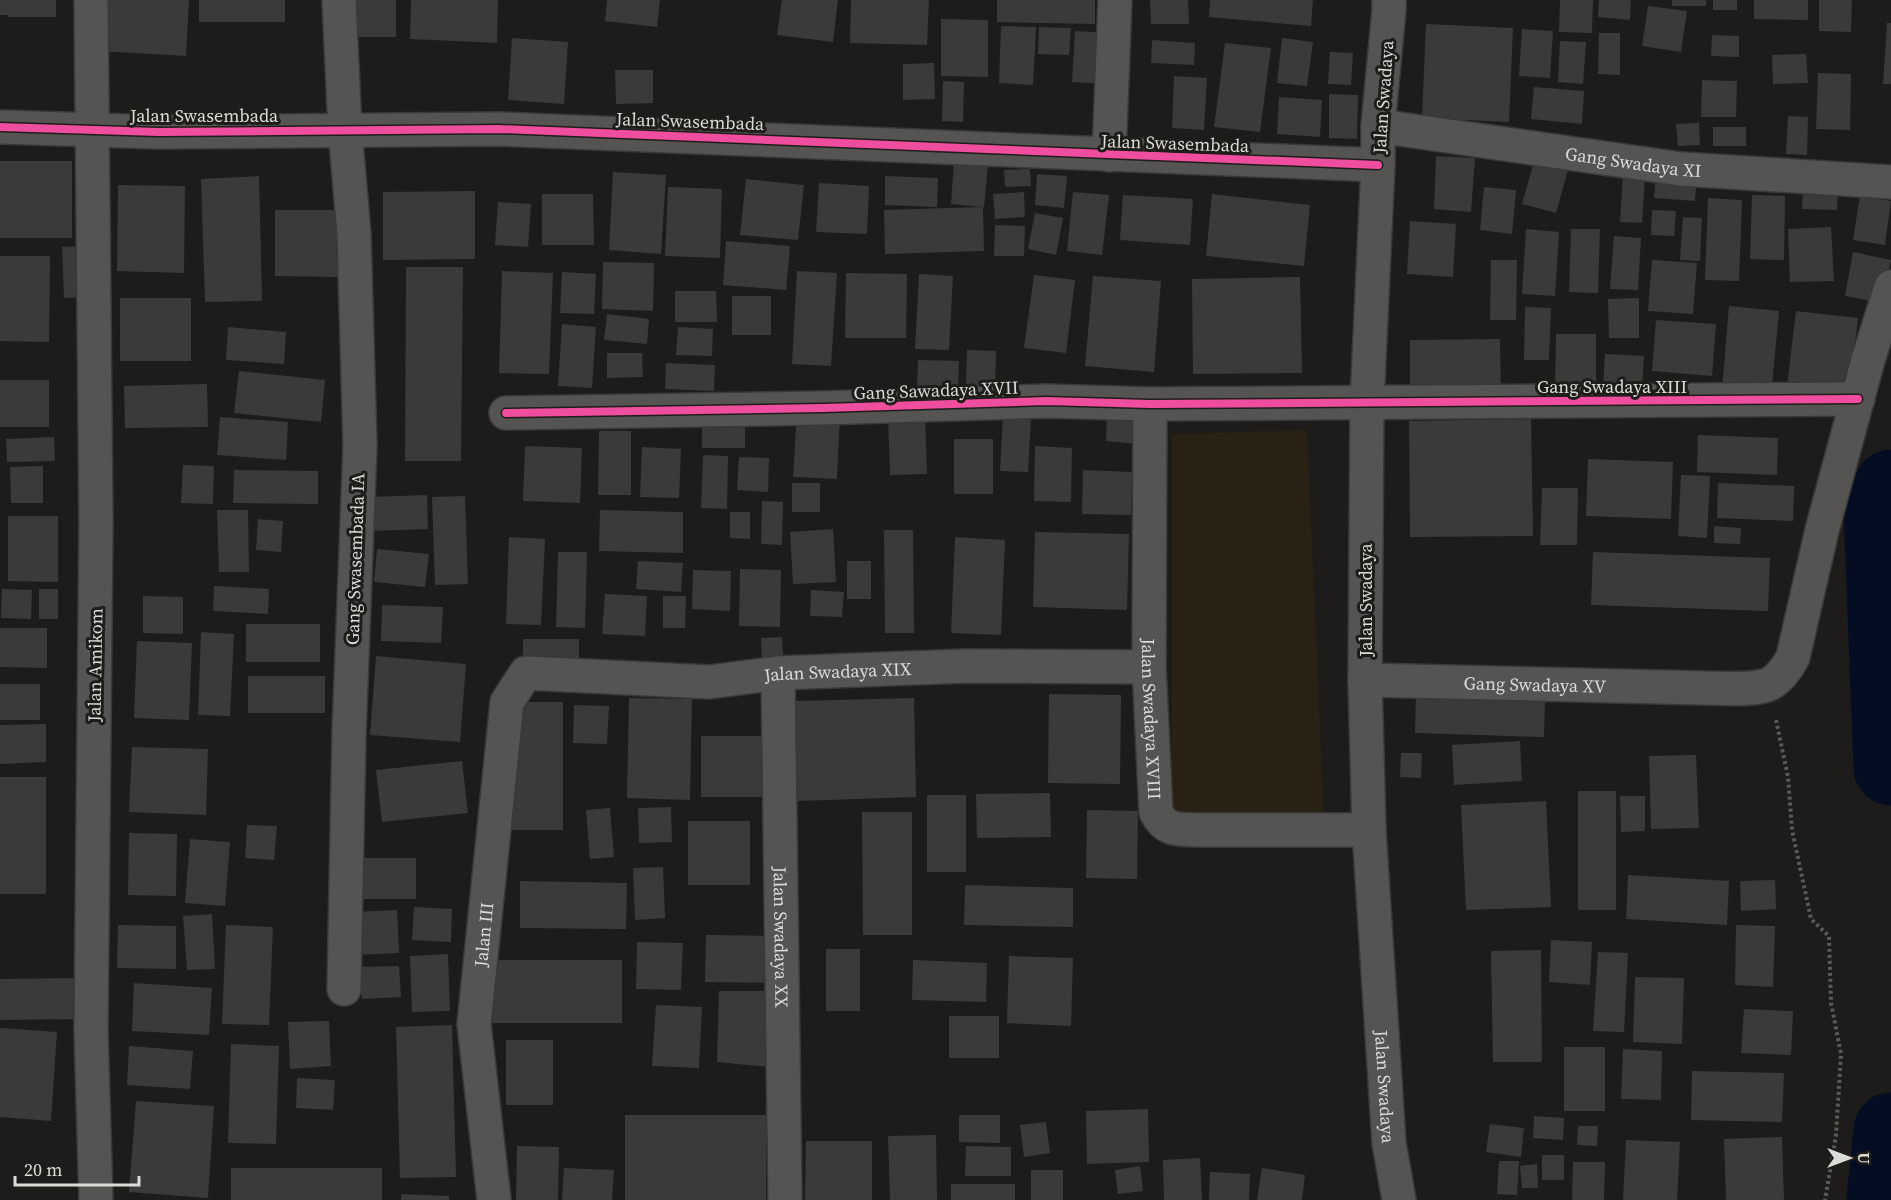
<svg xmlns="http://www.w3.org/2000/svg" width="1891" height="1200" viewBox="0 0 1891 1200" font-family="'Source Serif 4',serif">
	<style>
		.education { fill: #292214 }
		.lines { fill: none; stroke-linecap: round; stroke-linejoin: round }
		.river { stroke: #050d22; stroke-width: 75 }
		.building { fill: #3b3a39 }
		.street-casing { stroke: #3a3937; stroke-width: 36 }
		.secondary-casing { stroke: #3a3937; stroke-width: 36 }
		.path { stroke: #5a5a59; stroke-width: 4; stroke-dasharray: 3 3; stroke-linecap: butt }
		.street { stroke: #555452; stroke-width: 33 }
		.secondary { stroke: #555452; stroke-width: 33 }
		.cycleway-casing { stroke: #1f1d19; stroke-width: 11 }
		.cycleway { stroke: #ef4d9e; stroke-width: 8 }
		.labels { text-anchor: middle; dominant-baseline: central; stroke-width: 6; stroke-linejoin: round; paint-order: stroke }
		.street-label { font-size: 18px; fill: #dcdbd8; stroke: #1f1d19 }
	</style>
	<rect width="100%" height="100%" fill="#1e1c1a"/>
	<path class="education" d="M1307,430L1324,823L1172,839V434Z"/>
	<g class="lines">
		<path class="river" d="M1891,487L1881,508L1891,768
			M1884,1200L1891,1130"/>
	</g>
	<path class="building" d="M0,0H56V17H8V15H0Z
		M103,0H189L186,56L100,51Z
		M199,0H285V22H199Z
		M347,0H396V37H347Z
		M411,0H498L497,43L410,39Z
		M607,0H660L657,27L605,21Z
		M782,0H838L833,42L777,35Z
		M851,0H929L927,45L850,43Z
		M997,0H1095V24L997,22Z
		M1150,0H1188L1189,24H1151Z
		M1210,0H1313L1311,26L1209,17Z
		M1560,0H1593L1592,33L1559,32Z
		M1599,0H1631L1630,20L1598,17Z
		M1672,0H1706V6H1672Z
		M1713,0H1737V10H1713Z
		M1754,0H1808V20L1754,19Z
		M1819,0H1852L1851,32L1819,31Z
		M1648,6L1687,11L1681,52L1642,46Z
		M941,19L988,20V77L941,76Z
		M1887,23H1891V84H1883Z
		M1426,24L1513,28L1509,122L1422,118Z
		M1001,26L1036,27L1033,85L999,83Z
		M1039,27L1071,28L1069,55L1038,54Z
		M1522,29L1553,31L1550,78L1519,76Z
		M1075,31L1109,33L1106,84L1072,82Z
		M1599,33H1620V75L1598,74Z
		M1712,35L1739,36V57L1711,56Z
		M512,38L568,42L564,104L508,100Z
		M1282,38L1313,42L1307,86L1277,83Z
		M1152,40L1195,43L1194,65L1151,63Z
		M1560,41L1586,42L1583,84L1558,82Z
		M1225,43L1271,48L1260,132L1214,127Z
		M1330,52L1353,53L1351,85L1328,84Z
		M1806,54L1808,83L1773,84L1772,55Z
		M934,63L935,99L903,100V64Z
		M615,70H653V103L616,104Z
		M1818,73L1851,74L1850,130L1816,129Z
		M1174,76L1207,78L1204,130L1172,128Z
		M1702,80L1737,81L1736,117H1701Z
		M943,81L964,82L963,122L942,121Z
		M1534,87L1584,91L1582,124L1531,119Z
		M1329,94L1358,95L1357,139L1329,138Z
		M1279,97L1322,100L1320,137L1277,134Z
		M1788,116L1808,117L1807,155L1786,154Z
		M1699,123L1700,145L1678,146L1676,124Z
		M1713,127H1746V146H1713Z
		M1436,156L1475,158L1471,212L1434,209Z
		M0,161H72V238H0Z
		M954,161L988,164L984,207L951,204Z
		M1534,161L1568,170L1556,213L1522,204Z
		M1030,169L1031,186L1005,187L1004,170Z
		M613,172L666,175L661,254L609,250Z
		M1656,173L1697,175L1695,201L1654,198Z
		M1037,174L1067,176L1064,208L1035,205Z
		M1623,174L1645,176L1642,223L1620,222Z
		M259,176L262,301L205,302L201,179Z
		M885,176L938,178L937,207L885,205Z
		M746,179L804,185L798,240L740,235Z
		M819,183L869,186L867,234L816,232Z
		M118,185L185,186L184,273L117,271Z
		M1803,186L1838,187L1837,210L1802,209Z
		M668,187L722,189L720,258L665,256Z
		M1484,187L1516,190L1512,234L1480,230Z
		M475,191V259L383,260V192Z
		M1024,192L1025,217L995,219L993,194Z
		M1073,192L1109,195L1102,255L1067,251Z
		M542,194H593L594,245H542Z
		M1212,194L1310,205L1304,266L1206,256Z
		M1123,195L1193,199L1190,245L1120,240Z
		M1752,195L1785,196L1784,260L1750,259Z
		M1860,196L1891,201L1885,245L1853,240Z
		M1708,198L1742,200L1739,281L1705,280Z
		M498,202L531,204L528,247L495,245Z
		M983,207L984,251L885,254L884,210Z
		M275,210H340V277L275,276Z
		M1652,210L1676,211L1674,236L1651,235Z
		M1035,213L1063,218L1056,255L1028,249Z
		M1683,217L1702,218L1700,261L1680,260Z
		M1410,221L1456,224L1453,277L1407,274Z
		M995,225L1025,226L1024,256H994Z
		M1831,227L1834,281L1790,282L1788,229Z
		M1526,229L1559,232L1555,296L1522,294Z
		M1571,229H1600L1598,293L1569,292Z
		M1614,236L1641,238L1638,290L1610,289Z
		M726,241L790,246L786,290L723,285Z
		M81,246L83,297L64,298L62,247Z
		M1853,252L1891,260L1882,303L1845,296Z
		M0,256H50L49,342L0,341Z
		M1491,260H1517L1516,320H1490Z
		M1652,260L1697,263L1693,314L1648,311Z
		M603,262L654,263L653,311L602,309Z
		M406,267H463L461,461H405Z
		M502,271L553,273L549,374L499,373Z
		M797,271L837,273L831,366L792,364Z
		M562,272L596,274L594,314L560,313Z
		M846,273L907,274L906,338H845Z
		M919,274L953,276L949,350L915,349Z
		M1034,275L1075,280L1066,353L1024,348Z
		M1093,276L1161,281L1154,372L1085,366Z
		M1300,277L1302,373L1193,374L1192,279Z
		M675,291H716L717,322H675Z
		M732,296H771V335H732Z
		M120,298H191V361H120Z
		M1639,298V338H1609L1608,299Z
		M1729,306L1779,311L1770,406L1721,402Z
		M1525,307L1551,308L1549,360H1524Z
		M1796,311L1858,318L1849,393L1787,386Z
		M607,314L649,319L647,344L604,340Z
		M1656,320L1716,324L1712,376L1652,371Z
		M562,324L596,327L592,388L558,386Z
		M228,327L286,332L284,364L226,360Z
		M678,327L713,329L712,356L676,355Z
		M1556,334H1596V391L1555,390Z
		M1500,339L1501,397H1410V340Z
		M967,350L996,351L995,388H966Z
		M607,353H642L643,377L607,378Z
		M1605,354L1644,356L1641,405L1602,403Z
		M918,360L959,361L958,389L917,388Z
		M666,363L715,365L714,391L665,389Z
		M239,371L325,380L321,422L234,413Z
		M0,380H49V427H0Z
		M207,384L208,427L125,428L124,386Z
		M797,411L840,413L837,479L793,477Z
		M1107,411L1141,413L1140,444L1106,441Z
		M925,415L927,474L890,475L888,416Z
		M702,416H745V448H702Z
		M220,417L288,422L286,460L217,455Z
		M1003,417L1031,418L1028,472L1000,471Z
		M1531,419L1533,536L1410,537L1409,421Z
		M599,431H631V495H598Z
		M1698,435L1778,438L1777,475L1697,472Z
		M54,437L55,461L7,462L6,439Z
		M954,439H993V494H954Z
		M525,446L582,448L580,503L523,501Z
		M1035,446L1072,448L1071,502L1034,501Z
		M642,447L681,449L679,498L640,497Z
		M703,455L728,456L727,509L701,508Z
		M739,457L769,458L768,492L737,490Z
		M1588,459L1673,462L1671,519L1586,516Z
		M183,465L214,466L213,504L181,503Z
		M43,466V503H11L10,467Z
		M234,470L318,471V504L233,503Z
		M1083,470L1132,472L1131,515L1082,514Z
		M1681,475L1710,476L1707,538L1678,536Z
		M792,483H820V512H792Z
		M1718,483L1794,486L1793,521L1717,518Z
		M1542,488H1578L1577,545H1540Z
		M427,495L428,529L370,531L369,497Z
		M465,496L468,584L435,585L432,497Z
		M762,501L783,502L782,545L761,544Z
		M217,510H248L249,572H219Z
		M600,510L683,512V553L599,551Z
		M730,512H750V539L730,538Z
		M8,516H58V582L8,581Z
		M258,519L283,521L281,552L256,550Z
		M1714,526L1741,528L1740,544L1714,543Z
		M833,529L836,582L793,584L790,532Z
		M884,530H913L914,633H885Z
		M1035,532L1129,534L1127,610L1033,607Z
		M509,537L545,539L541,625L506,624Z
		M955,537L1005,540L1001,635L951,633Z
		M377,549L429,554L425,587L374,582Z
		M558,552H587L585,628L556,627Z
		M1593,552L1770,558L1768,611L1591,605Z
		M638,561L683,563L681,592L636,589Z
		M847,561H871V599H847Z
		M740,569L781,570L780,627L739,626Z
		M693,570L731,571L730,611L692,609Z
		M214,586L269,589L268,614L213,611Z
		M2,589L32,590L31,619L1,618Z
		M39,589H58V619H39Z
		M811,590L844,592L842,617L810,616Z
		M605,594L647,596L645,636L602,634Z
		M143,596L183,597V634L143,633Z
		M663,596H686L685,628H663Z
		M382,605L443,607L441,643L381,641Z
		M246,624H320V662H246Z
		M0,628H47V668L0,667Z
		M201,632L234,634L230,716L198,715Z
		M782,637L784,667L762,668L761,638Z
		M523,639H579V664H523Z
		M137,641L192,643L189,720L134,718Z
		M376,656L466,664L460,742L370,735Z
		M248,676H325V713H248Z
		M0,684H40V720H0Z
		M1049,694L1121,695L1120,784L1048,783Z
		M1416,694L1545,700L1544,737L1415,733Z
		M629,698L692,699L690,800L627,798Z
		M914,698L916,797L797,801L795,701Z
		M508,702H563V830H507Z
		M574,705L609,706L607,744L573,743Z
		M46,724V762L0,764V725Z
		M701,736H769V797H701Z
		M1520,741L1522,781L1454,785L1452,745Z
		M132,747L208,749L206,815L129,812Z
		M1401,753H1422L1421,778L1400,777Z
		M1696,755L1699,828L1651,829L1649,756Z
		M462,761L468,813L382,822L376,770Z
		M0,777H46V894H0Z
		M1578,791H1616V910H1578Z
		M1050,793L1051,837L977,838L976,794Z
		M927,795H966V872H927Z
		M1620,796H1645V831L1621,832Z
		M1546,801L1551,907L1466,910L1461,805Z
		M671,807L672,842L639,843L638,808Z
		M610,808L614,857L590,859L586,810Z
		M1087,810L1138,811L1137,879L1086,878Z
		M862,812H912V935H863Z
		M688,821H750V885H688Z
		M247,825L277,826L274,860L245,858Z
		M129,833L177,834L176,896L128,895Z
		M190,839L230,842L225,906L185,903Z
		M362,858H416V899H362Z
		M663,867L665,918L635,920L633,868Z
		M1628,875L1729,881L1727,925L1626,919Z
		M1775,880L1776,909L1741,911L1740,881Z
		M520,881L627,883L626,929L520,928Z
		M965,885L1073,888V927L964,925Z
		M414,907L452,909L451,942L412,940Z
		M397,910L399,953L355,955L353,912Z
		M212,914L215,969L187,970L183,916Z
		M118,925L176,926V969L117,968Z
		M226,925L273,927L269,1025L222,1024Z
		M1736,925L1775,926L1773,987L1735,985Z
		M706,935L774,936L773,983L705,982Z
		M1551,940L1592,942L1590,985L1549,982Z
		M637,942L683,943L681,990L636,989Z
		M826,949H860V1011H826Z
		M1541,950L1542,1062H1493L1491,951Z
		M1598,952L1628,953L1624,1032L1593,1031Z
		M448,954L450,1011L412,1012L410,956Z
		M1009,956L1073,958L1071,1026L1007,1023Z
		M490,960H622V1023H490Z
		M913,960L987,963L986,1002L912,1000Z
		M399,966L401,997L362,999L360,967Z
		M1635,977L1684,978L1682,1044L1633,1042Z
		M77,978L78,1019L0,1020V979Z
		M134,983L212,988L209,1035L132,1031Z
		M719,991H772L769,1067L717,1062Z
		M656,1005L702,1007L699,1068L652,1066Z
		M1744,1009L1793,1011L1791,1055L1741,1053Z
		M949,1016H999V1058H949Z
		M329,1021L331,1066L290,1069L288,1022Z
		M452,1025L456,1177L400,1178L396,1027Z
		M0,1028L57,1032L51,1121L0,1117Z
		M506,1040H553V1105H506Z
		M231,1044L279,1046L276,1144L228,1143Z
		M129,1046L193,1051L190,1089L127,1085Z
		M1564,1047H1605V1111H1564Z
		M1623,1049L1662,1051L1661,1100L1621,1099Z
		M1692,1071L1784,1073L1782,1122L1691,1120Z
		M297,1078L335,1080L333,1110L296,1108Z
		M136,1101L214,1106L208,1198L129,1192Z
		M1148,1109L1149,1162L1087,1164L1086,1111Z
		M625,1115H766V1200H625Z
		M959,1115H1000V1143L959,1142Z
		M1534,1116L1564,1118L1563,1140L1533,1138Z
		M1046,1122L1050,1153L1024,1157L1020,1125Z
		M1490,1124L1524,1128L1521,1157L1486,1152Z
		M1578,1126H1598L1597,1146L1577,1145Z
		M936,1135L937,1200H890L888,1136Z
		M1782,1137L1784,1200H1726L1724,1139Z
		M1626,1140L1680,1142L1677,1200H1623Z
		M806,1141H872V1200H805Z
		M517,1146L559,1147L558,1200H516Z
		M966,1146L1011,1147V1176H965Z
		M1542,1155H1564V1180H1542Z
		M1200,1158L1202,1200H1164L1163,1160Z
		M1499,1161H1519L1517,1195L1497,1194Z
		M1573,1162H1605L1604,1200H1572Z
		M1537,1164L1538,1188H1522L1520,1166Z
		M1140,1166L1143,1191L1118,1194L1115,1170Z
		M231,1168H382V1200H231Z
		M564,1168L614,1170L612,1200H562Z
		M1262,1168L1305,1175L1302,1200H1257Z
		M1031,1170H1063V1200H1031Z
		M1210,1172L1250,1174L1249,1200H1209Z
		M951,1184H1015V1200H951Z
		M401,1194L449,1196V1200H401Z"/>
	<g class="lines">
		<g class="street-casing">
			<g id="street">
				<path d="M91,0L96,524L91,1031L96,1200"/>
				<path d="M339,0L345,130L354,234L360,446L349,733L344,989"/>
				<path id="s1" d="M1378,126L1681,169L1891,182"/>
				<path d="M1109,155L1115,0"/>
				<path id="s2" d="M1150,404L1149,667L1156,812C1166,832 1179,829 1199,830H1369"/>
				<path d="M506,413L823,408L1046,401L1150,404L1858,399"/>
				<path id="s3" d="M778,673L785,1200"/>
				<path id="s4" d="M1365,680L1703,688C1723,688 1748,691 1767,685C1778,681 1788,667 1793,657L1822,530L1868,360L1891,287"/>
				<path id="s5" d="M494,1200L474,1024L507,702L526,673L709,682L778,673L965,666L1149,667"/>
			</g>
		</g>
		<g class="secondary-casing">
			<g id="secondary">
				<path id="s6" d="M1389,0V10L1378,126V165L1367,402L1365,680L1369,830L1389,1143L1399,1200"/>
				<path d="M0,127L158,132L499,129L1378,165"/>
			</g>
		</g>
		<path class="path" d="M1776,720L1788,777L1792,830L1811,919L1829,936L1831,1003L1841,1054L1836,1135L1825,1200"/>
		<use href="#street" class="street"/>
		<use href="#secondary" class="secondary"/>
		<g class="cycleway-casing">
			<path id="cycleway" d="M0,127L158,132L499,129L1378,165
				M506,413L823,408L1046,401L1150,404L1858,399"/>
		</g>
		<use href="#cycleway" class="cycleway"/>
	</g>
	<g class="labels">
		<g class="street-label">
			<text transform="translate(1383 97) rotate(-86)">Jalan Swadaya</text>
			<text x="204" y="115">Jalan Swasembada</text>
			<text transform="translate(690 121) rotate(2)">Jalan Swasembada</text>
			<text transform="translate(1175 143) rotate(2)">Jalan Swasembada</text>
			<text stroke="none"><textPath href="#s1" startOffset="258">Gang Swadaya XI</textPath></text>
			<text x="1612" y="386">Gang Swadaya XIII</text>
			<text transform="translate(936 390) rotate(-2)">Gang Sawadaya XVII</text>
			<text transform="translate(355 559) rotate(-88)">Gang Swasembada IA</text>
			<text transform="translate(1365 600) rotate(-90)">Jalan Swadaya</text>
			<text transform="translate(95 665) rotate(-89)">Jalan Amikom</text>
			<text stroke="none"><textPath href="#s5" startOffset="848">Jalan Swadaya XIX</textPath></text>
			<text stroke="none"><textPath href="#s4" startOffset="170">Gang Swadaya XV</textPath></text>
			<text stroke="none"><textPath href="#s2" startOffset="315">Jalan Swadaya XVIII</textPath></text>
			<text stroke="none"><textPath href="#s5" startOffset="267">Jalan III</textPath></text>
			<text stroke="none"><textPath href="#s3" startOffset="264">Jalan Swadaya XX</textPath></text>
			<text stroke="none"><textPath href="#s6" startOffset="1088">Jalan Swadaya</textPath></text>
		</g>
	</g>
	<g transform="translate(1849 1158) rotate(90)" stroke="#1f1d19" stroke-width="4.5" paint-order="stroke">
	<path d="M0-4.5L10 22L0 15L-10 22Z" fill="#dcdbd8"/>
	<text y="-9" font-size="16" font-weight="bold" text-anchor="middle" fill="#dcdbd8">U</text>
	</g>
	<path d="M15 1176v9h124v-9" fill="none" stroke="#dcdbd8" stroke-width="3"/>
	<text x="24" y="1176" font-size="18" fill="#dcdbd8" stroke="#1f1d19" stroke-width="4.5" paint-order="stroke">20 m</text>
</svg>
